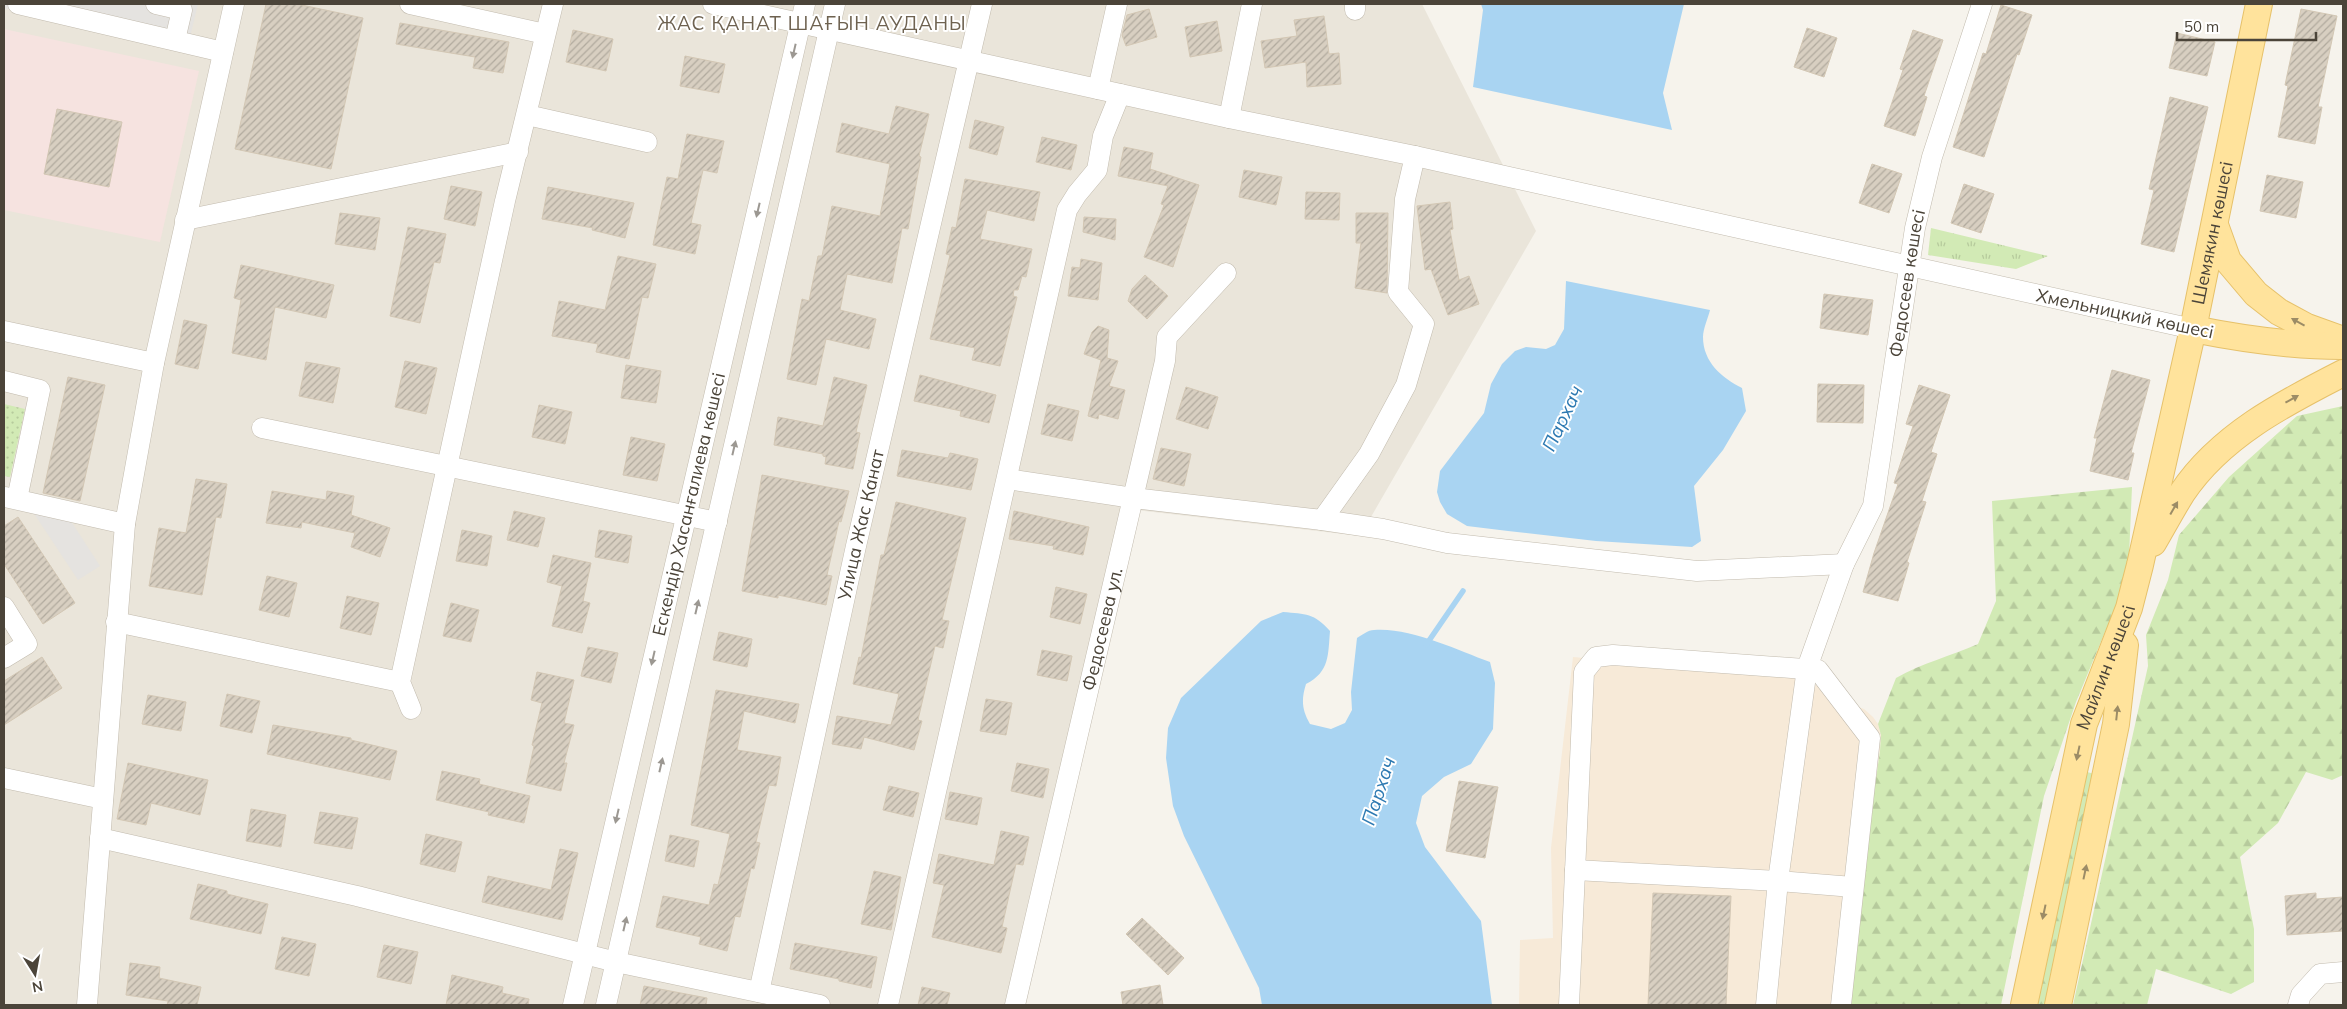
<svg xmlns="http://www.w3.org/2000/svg" width="2347" height="1009" font-family="Mulish,sans-serif">
<defs>
<pattern id="grass-tufts" width="24" height="20" patternUnits="userSpaceOnUse" patternTransform="scale(1.25)"><rect width="24" height="20" fill="#d2eab5"/><path d="M3 7l-1-3M5 7V3M7 7l1-3M15 17l-1-3M17 17v-4M19 17l1-3" fill="none" stroke="#b6ca9c"/></pattern>
<pattern id="forest-firs" width="22" height="20" patternUnits="userSpaceOnUse" patternTransform="scale(1.25)"><rect width="22" height="20" fill="#d2eab5"/><path d="M5 1l3.5 6h-7zM16 11l3.5 6h-7z" fill="#b6ca9c"/></pattern>
<pattern id="park-dots" width="8" height="8" patternUnits="userSpaceOnUse" patternTransform="scale(1.25)"><rect width="8" height="8" fill="#d2eab5"/><path d="M2 2h.1M6 6h.1" fill="none" stroke="#b6ca9c" stroke-width="1.8" stroke-linecap="round"/></pattern>
<pattern id="building-hatch" width="6" height="6" patternUnits="userSpaceOnUse" patternTransform="scale(1.25)"><rect width="6" height="6" fill="#d8cfc1"/><path d="M-1 1l2-2M0 6l6-6M5 7l2-2" fill="none" stroke="#b1aa9e"/></pattern>
</defs>
<rect width="100%" height="100%" fill="#f6f3ec"/>
<path fill="#eae5da" d="M 4,4 L 1422,4 L 1536,231 L 1360,536 L 1136,510 L 1021,1005 L 4,1005 Z"/>
<path fill="#f7ead8" d="M 1573,657 L 1785,676 L 1812,683 L 1842,701 L 1864,709 L 1873,717 L 1878,724 L 1881,735 L 1880,751 L 1843,1005 L 1519,1005 L 1520,940 L 1553,938 L 1551,848 Z"/>
<path fill="#f6e3e0" d="M 4,29 L 199,71 L 160,242 L 4,210 Z"/>
<path fill="url(#grass-tufts)" d="M 1931,228 L 2048,256 L 2016,269 L 1928,255 Z"/>
<g fill="url(#forest-firs)">
<path d="M 2343,406 L 2343,775 L 2332,780 L 2306,772 L 2278,823 L 2240,857 L 2254,929 L 2254,982 L 2231,994 L 2156,969 L 2147,1005 L 2073,1005 L 2148,666 L 2146,635 L 2168,580 L 2179,535 L 2229,477 L 2297,416 Z"/>
<path d="M 2132,487 L 2129,557 L 2119,604 L 2105,632 L 2076,702 L 2044,796 L 2001,1005 L 1843,1005 L 1880,751 L 1881,735 L 1878,724 L 1896,678 C 1922,663 1951,656 1978,644 L 1996,601 L 1992,501 Z"/>
<path d="M 2080,770 L 2098,775 L 2052,1005 L 2033,1005 Z"/>
</g>
<path fill="url(#park-dots)" d="M 4,404 L 25,409 L 10,477 L 4,476 Z"/>
<g fill="#e5e3e0">
<path d="M 4,4 L 198,4 L 187,50 L 4,8 Z"/>
<path d="M 31,509 L 69,518 L 100,566 L 78,580 Z"/>
</g>
<g fill="#a9d4f2">
<path d="M 1481,4 L 1684,4 L 1663,93 L 1672,130 L 1473,87 L 1483,10 Z"/>
<path d="M 1566,281 L 1710,310 C 1708,318 1703,329 1703,337 C 1703,362 1722,378 1742,388 L 1746,411 L 1723,450 L 1694,486 L 1701,541 L 1692,547 L 1596,541 L 1508,531 L 1467,526 L 1447,514 L 1440,502 L 1437,492 L 1440,471 L 1484,413 L 1491,384 L 1502,364 L 1515,351 L 1526,347 L 1546,349 L 1555,345 L 1564,329 Z"/>
<path d="M 1283,612 C 1306,614 1314,613 1330,631 C 1328,654 1330,672 1306,684 C 1301,700 1302,710 1310,724 L 1331,729 L 1345,723 L 1352,710 L 1351,692 L 1357,638 C 1362,635 1368,630 1374,630 C 1410,627 1457,650 1490,662 L 1495,683 L 1493,729 L 1471,764 L 1444,777 L 1422,796 L 1416,823 L 1425,847 L 1481,921 L 1492,1005 L 1262,1005 L 1259,988 L 1184,836 L 1173,806 L 1166,758 L 1168,728 L 1181,698 L 1261,621 Z"/>
</g>
<g fill="none" stroke-linecap="round" stroke-linejoin="round">
<path stroke="#a9d4f2" stroke-width="5.5" d="M 1426,645 L 1463,591"/>
</g>
<g fill="url(#building-hatch)" stroke="#d3c7b4">
<path d="M 266,4 L 297,4 L 363,18 L 331,169 L 235,149 Z"/>
<path d="M 2001,5 L 2032,15 L 2019,55 L 2017,54 L 1984,157 L 1953,147 L 1983,53 L 1986,54 Z"/>
<path d="M 1149,9 L 1157,37 L 1126,46 L 1122,35 L 1127,15 Z"/>
<path d="M 2301,9 L 2337,16 L 2318,107 L 2322,107 L 2315,144 L 2278,137 L 2288,86 L 2285,85 Z"/>
<path d="M 1324,16 L 1329,54 L 1339,53 L 1341,84 L 1307,87 L 1306,62 L 1265,68 L 1261,41 L 1297,36 L 1294,20 Z"/>
<path d="M 1217,21 L 1222,51 L 1190,57 L 1185,27 Z"/>
<path d="M 400,23 L 509,42 L 503,73 L 473,68 L 475,57 L 396,44 Z"/>
<path d="M 1807,28 L 1837,38 L 1824,77 L 1794,67 Z"/>
<path d="M 573,30 L 613,39 L 606,71 L 566,62 Z"/>
<path d="M 1913,30 L 1943,40 L 1924,96 L 1927,97 L 1915,136 L 1884,126 L 1903,70 L 1900,69 Z"/>
<path d="M 2177,33 L 2215,42 L 2207,76 L 2169,68 Z"/>
<path d="M 685,56 L 725,64 L 719,93 L 680,86 Z"/>
<path d="M 2170,97 L 2208,107 L 2174,252 L 2141,244 L 2154,190 L 2149,189 Z"/>
<path d="M 896,106 L 929,114 L 919,156 L 921,157 L 908,229 L 902,228 L 892,283 L 847,274 L 840,310 L 876,319 L 869,349 L 826,339 L 816,385 L 787,379 L 802,299 L 809,301 L 818,256 L 822,256 L 832,206 L 880,216 L 890,164 L 836,152 L 842,123 L 889,134 Z"/>
<path d="M 57,109 L 122,122 L 109,187 L 44,174 Z"/>
<path d="M 975,120 L 1004,127 L 997,155 L 969,148 Z"/>
<path d="M 687,134 L 724,141 L 717,173 L 703,170 L 691,223 L 701,225 L 695,254 L 653,245 L 667,177 L 678,179 Z"/>
<path d="M 1042,137 L 1077,145 L 1071,170 L 1036,162 Z"/>
<path d="M 1124,147 L 1153,153 L 1150,169 L 1199,185 L 1173,267 L 1144,257 L 1164,205 L 1161,204 L 1168,186 L 1118,176 Z"/>
<path d="M 1872,164 L 1902,174 L 1889,213 L 1859,203 Z"/>
<path d="M 1244,170 L 1282,177 L 1276,205 L 1239,197 Z"/>
<path d="M 2267,175 L 2303,182 L 2296,218 L 2260,211 Z"/>
<path d="M 965,179 L 1040,192 L 1034,221 L 987,210 L 980,239 L 1032,249 L 1026,277 L 1022,276 L 1018,290 L 1014,290 L 1013,296 L 1017,297 L 1000,366 L 972,360 L 975,348 L 930,339 L 950,255 L 946,254 L 952,227 L 956,228 Z"/>
<path d="M 1964,184 L 1994,194 L 1981,233 L 1951,223 Z"/>
<path d="M 451,186 L 482,192 L 475,226 L 444,219 Z"/>
<path d="M 548,187 L 634,203 L 625,238 L 592,230 L 593,228 L 542,219 Z"/>
<path d="M 1306,192 L 1340,193 L 1339,220 L 1305,219 Z"/>
<path d="M 1450,202 L 1453,229 L 1450,230 L 1459,280 L 1469,276 L 1479,304 L 1448,315 L 1431,269 L 1425,270 L 1417,206 Z"/>
<path d="M 340,213 L 380,218 L 375,250 L 335,244 Z"/>
<path d="M 1356,213 L 1388,213 L 1387,293 L 1355,288 L 1361,243 L 1356,243 Z"/>
<path d="M 1084,217 L 1116,219 L 1115,240 L 1083,232 Z"/>
<path d="M 408,227 L 446,234 L 440,263 L 434,262 L 420,323 L 390,316 Z"/>
<path d="M 618,256 L 656,264 L 648,298 L 642,297 L 629,359 L 596,352 L 598,344 L 552,336 L 559,301 L 605,310 Z"/>
<path d="M 1081,259 L 1102,263 L 1098,300 L 1068,296 L 1072,267 L 1080,268 Z"/>
<path d="M 241,265 L 334,285 L 326,318 L 275,307 L 266,360 L 232,353 L 241,300 L 234,298 Z"/>
<path d="M 1145,275 L 1168,296 L 1147,319 L 1128,301 L 1132,289 Z"/>
<path d="M 1824,294 L 1873,300 L 1868,335 L 1820,328 Z"/>
<path d="M 184,320 L 207,325 L 198,369 L 175,364 Z"/>
<path d="M 1098,326 L 1109,330 L 1107,358 L 1118,361 L 1109,386 L 1125,390 L 1118,419 L 1099,414 L 1098,419 L 1088,416 L 1101,360 L 1084,354 L 1092,332 Z"/>
<path d="M 405,361 L 437,368 L 426,414 L 395,407 Z"/>
<path d="M 306,362 L 340,368 L 333,403 L 299,396 Z"/>
<path d="M 626,365 L 661,371 L 656,403 L 621,398 Z"/>
<path d="M 2112,370 L 2150,380 L 2131,453 L 2134,453 L 2128,480 L 2090,471 L 2097,438 L 2094,438 Z"/>
<path d="M 920,375 L 996,395 L 989,423 L 960,416 L 961,411 L 914,401 Z"/>
<path d="M 68,377 L 105,385 L 80,501 L 43,493 Z"/>
<path d="M 834,377 L 867,385 L 856,432 L 860,433 L 853,469 L 825,464 L 826,457 L 823,456 L 823,454 L 774,445 L 778,417 L 823,426 Z"/>
<path d="M 1818,384 L 1864,385 L 1863,423 L 1817,422 Z"/>
<path d="M 1919,385 L 1950,395 L 1931,452 L 1937,454 L 1922,501 L 1926,502 L 1907,562 L 1909,563 L 1898,601 L 1863,592 L 1874,553 L 1898,484 L 1894,483 L 1913,426 L 1906,424 Z"/>
<path d="M 1186,387 L 1218,397 L 1208,429 L 1176,419 Z"/>
<path d="M 1048,404 L 1079,411 L 1072,441 L 1041,434 Z"/>
<path d="M 539,405 L 572,412 L 565,444 L 532,437 Z"/>
<path d="M 631,437 L 665,444 L 657,481 L 623,475 Z"/>
<path d="M 1161,448 L 1191,454 L 1184,486 L 1153,479 Z"/>
<path d="M 902,450 L 948,458 L 950,453 L 978,459 L 971,490 L 897,476 Z"/>
<path d="M 762,475 L 849,491 L 841,522 L 839,521 L 827,575 L 832,576 L 826,605 L 778,595 L 778,598 L 742,591 Z"/>
<path d="M 196,479 L 227,484 L 221,518 L 216,517 L 202,595 L 149,586 L 159,528 L 186,533 Z"/>
<path d="M 272,491 L 326,500 L 327,491 L 354,496 L 351,515 L 390,528 L 380,557 L 351,547 L 355,533 L 302,522 L 301,528 L 266,523 Z"/>
<path d="M 896,502 L 966,518 L 942,620 L 949,621 L 943,648 L 935,646 L 918,720 L 922,721 L 914,750 L 864,737 L 861,749 L 832,744 L 837,716 L 891,725 L 899,694 L 853,684 L 859,657 L 861,658 L 881,555 L 884,555 Z"/>
<path d="M 514,511 L 545,518 L 538,547 L 507,540 Z"/>
<path d="M 1014,511 L 1089,527 L 1083,555 L 1053,549 L 1054,546 L 1009,539 Z"/>
<path d="M 18,517 L 75,603 L 43,624 L 4,564 L 4,526 Z"/>
<path d="M 462,530 L 492,536 L 487,566 L 456,561 Z"/>
<path d="M 599,530 L 632,536 L 628,563 L 595,557 Z"/>
<path d="M 553,555 L 591,563 L 583,601 L 590,603 L 582,633 L 552,626 L 562,586 L 547,582 Z"/>
<path d="M 267,576 L 297,583 L 289,617 L 259,610 Z"/>
<path d="M 1056,587 L 1087,594 L 1080,624 L 1050,617 Z"/>
<path d="M 347,596 L 379,603 L 371,635 L 340,628 Z"/>
<path d="M 451,603 L 479,610 L 471,642 L 443,636 Z"/>
<path d="M 719,632 L 752,639 L 747,667 L 713,660 Z"/>
<path d="M 588,647 L 618,653 L 611,683 L 581,676 Z"/>
<path d="M 1042,650 L 1072,656 L 1067,681 L 1037,675 Z"/>
<path d="M 42,657 L 62,688 L 4,725 L 4,681 Z"/>
<path d="M 537,672 L 574,680 L 564,723 L 574,725 L 564,763 L 567,763 L 561,791 L 526,783 L 534,746 L 532,745 L 542,703 L 531,700 Z"/>
<path d="M 716,690 L 799,704 L 795,723 L 744,711 L 737,750 L 781,757 L 776,786 L 769,785 L 756,842 L 760,843 L 754,869 L 751,868 L 740,917 L 735,916 L 727,951 L 699,944 L 701,937 L 656,927 L 663,896 L 709,905 L 714,884 L 718,885 L 730,834 L 691,825 Z"/>
<path d="M 227,694 L 260,701 L 252,733 L 220,726 Z"/>
<path d="M 148,695 L 186,702 L 181,731 L 142,724 Z"/>
<path d="M 986,699 L 1012,703 L 1006,735 L 980,731 Z"/>
<path d="M 273,725 L 351,738 L 351,740 L 397,751 L 390,780 L 267,754 Z"/>
<path d="M 128,763 L 208,780 L 200,815 L 151,803 L 146,825 L 117,819 Z"/>
<path d="M 1017,763 L 1049,769 L 1043,798 L 1011,791 Z"/>
<path d="M 442,771 L 480,779 L 479,784 L 530,796 L 524,823 L 488,815 L 489,812 L 436,800 Z"/>
<path d="M 1459,781 L 1498,787 L 1485,858 L 1446,851 Z"/>
<path d="M 889,786 L 919,793 L 913,817 L 883,810 Z"/>
<path d="M 950,792 L 982,798 L 977,825 L 945,819 Z"/>
<path d="M 251,809 L 286,815 L 281,847 L 246,841 Z"/>
<path d="M 320,812 L 358,818 L 352,849 L 314,843 Z"/>
<path d="M 1001,831 L 1029,837 L 1023,865 L 1016,864 L 1002,927 L 1007,928 L 1001,953 L 932,937 L 944,885 L 933,883 L 939,854 L 994,865 Z"/>
<path d="M 426,834 L 462,842 L 455,872 L 420,864 Z"/>
<path d="M 670,835 L 699,841 L 694,867 L 665,861 Z"/>
<path d="M 560,849 L 578,853 L 562,920 L 482,902 L 488,876 L 551,890 Z"/>
<path d="M 874,871 L 901,877 L 891,930 L 861,924 Z"/>
<path d="M 198,884 L 227,891 L 227,894 L 268,904 L 261,934 L 190,919 Z"/>
<path d="M 1653,893 L 1731,896 L 1726,1005 L 1648,1005 Z"/>
<path d="M 2316,893 L 2316,899 L 2343,897 L 2343,931 L 2287,935 L 2285,896 Z"/>
<path d="M 1142,918 L 1184,958 L 1168,975 L 1126,934 Z"/>
<path d="M 282,937 L 316,944 L 309,976 L 275,969 Z"/>
<path d="M 795,943 L 877,957 L 871,988 L 839,981 L 839,979 L 790,969 Z"/>
<path d="M 384,945 L 418,952 L 411,984 L 377,977 Z"/>
<path d="M 130,963 L 160,967 L 159,978 L 201,987 L 197,1005 L 167,1005 L 168,1001 L 126,995 Z"/>
<path d="M 452,975 L 503,987 L 502,993 L 529,999 L 528,1005 L 446,1005 Z"/>
<path d="M 1160,985 L 1163,1005 L 1123,1005 L 1121,992 Z"/>
<path d="M 644,986 L 707,998 L 706,1005 L 640,1005 Z"/>
<path d="M 922,987 L 950,993 L 947,1005 L 918,1005 Z"/>
</g>
<g fill="none" stroke-linecap="round" stroke-linejoin="round">
<g stroke="#c2bbae" stroke-width="21">
<g id="minor">
<path d="M 18,4 L 223,52"/>
<path d="M 156,4 L 182,10 L 175,40"/>
<path d="M 410,4 L 545,34"/>
<path d="M 713,4 L 1229,118 L 1415,156 L 2193,329"/>
<path d="M 1355,4 L 1355,10"/>
<path d="M 1098,89 L 1117,4"/>
<path d="M 527,115 L 647,142"/>
<path d="M 1229,118 L 1252,4"/>
<path d="M 185,220 L 518,152"/>
<path d="M 4,331 L 154,363"/>
<path d="M 4,381 L 40,390 L 17,499"/>
<path d="M 262,428 L 717,522"/>
<path d="M 1007,479 L 1133,498 L 1165,361 L 1167,337 L 1226,273"/>
<path d="M 5,497 L 125,524"/>
<path d="M 1322,520 L 1369,454 L 1406,385 L 1424,324 L 1398,292 L 1405,199 L 1415,156"/>
<path d="M 4,607 L 27,644 L 4,658"/>
<path d="M 116,622 L 400,682"/>
<path d="M 411,709 L 400,682 L 505,201 L 553,4"/>
<path d="M 4,778 L 103,799"/>
<path d="M 100,838 L 357,896 L 616,962 L 820,1005"/>
<path d="M 1575,870 L 1778,881 L 1853,887"/>
<path id="s1" d="M 759,992 L 856,546 L 982,4"/>
<path d="M 87,1005 L 125,524 L 154,363 L 234,4"/>
<path id="s2" d="M 573,1005 L 805,4"/>
<path d="M 606,1005 L 835,4"/>
<path d="M 888,1005 L 1067,210 L 1077,194 L 1097,170 L 1103,136 L 1120,94"/>
<path id="s3" d="M 1015,1005 L 1133,498 L 1322,520 L 1383,529 L 1447,543 L 1697,571 L 1844,564"/>
<path d="M 1569,1005 L 1584,672 L 1596,657 L 1613,655 L 1818,670 L 1870,738 L 1841,1005"/>
<path id="s4" d="M 1766,1005 L 1778,881 L 1807,668 L 1844,564 L 1873,506 L 1915,228 L 1932,157 L 1982,4"/>
<path d="M 2298,1005 L 2301,995 L 2320,974 L 2343,972"/>
</g>
</g>
<g stroke="#e6c16a" stroke-width="28">
<g id="major">
<path d="M 2215,225 L 2228,261 L 2256,294 L 2279,312 L 2307,327 L 2343,340"/>
<path d="M 2193,329 C 2243,339 2290,346 2341,346"/>
<path d="M 2153,543 C 2163,526 2172,509 2182,493 C 2220,436 2284,403 2343,373"/>
<path id="s5" d="M 2024,1005 L 2084,724 L 2129,608 L 2140,565 L 2193,329 L 2259,4"/>
<path d="M 2058,1005 L 2116,724 L 2125,645"/>
</g>
</g>
<use href="#minor" stroke="#fff" stroke-width="20"/>
<use href="#major" stroke="#ffe39c" stroke-width="26"/>
</g>
<defs><path id="oneway-solid" d="M-6-.8H1V-3.2L6.5 0L1 3.2V.8H-6Z" transform="scale(1.25)"/></defs>
<g fill="#9c9892">
<use href="#oneway-solid" transform="translate(794 51) rotate(103)"/>
<use href="#oneway-solid" transform="translate(758 210) rotate(103)"/>
<use href="#oneway-solid" transform="translate(734 448) rotate(-77)"/>
<use href="#oneway-solid" transform="translate(697 607) rotate(-77)"/>
<use href="#oneway-solid" transform="translate(653 658) rotate(103)"/>
<use href="#oneway-solid" transform="translate(661 765) rotate(-77)"/>
<use href="#oneway-solid" transform="translate(617 816) rotate(103)"/>
<use href="#oneway-solid" transform="translate(625 924) rotate(-77)"/>
</g>
<g fill="#9c8c66">
<use href="#oneway-solid" transform="translate(2298 322) rotate(-151)"/>
<use href="#oneway-solid" transform="translate(2292 399) rotate(-29)"/>
<use href="#oneway-solid" transform="translate(2174 508) rotate(-60)"/>
<use href="#oneway-solid" transform="translate(2117 713) rotate(-84)"/>
<use href="#oneway-solid" transform="translate(2078 753) rotate(102)"/>
<use href="#oneway-solid" transform="translate(2085 872) rotate(-78)"/>
<use href="#oneway-solid" transform="translate(2044 912) rotate(102)"/>
</g>
<g text-anchor="middle" stroke-width="4" stroke-linejoin="round" paint-order="stroke">
<g font-size="18" fill="#4b4439" stroke="#fff">
<text dy="6" stroke="none"><textPath href="#s5" startOffset="796">Шемякин көшесі</textPath></text>
<text dy="6" stroke="none"><textPath href="#s4" startOffset="740">Федосеев көшесі</textPath></text>
<text transform="translate(2125 314) rotate(12)" y="6">Хмельницкий көшесі</text>
<text dy="6" stroke="none"><textPath href="#s2" startOffset="514">Ескендір Хасанғалиева көшесі</textPath></text>
<text dy="6" stroke="none"><textPath href="#s1" startOffset="478">Улица Жас Канат</textPath></text>
<text dy="6" stroke="none"><textPath href="#s3" startOffset="386">Федосеева ул.</textPath></text>
<text dy="6" stroke="none"><textPath href="#s5" startOffset="348">Майлин көшесі</textPath></text>
</g>
<g font-size="19" letter-spacing="1" fill="#6e6250" stroke="#fff">
<text x="812" y="30">ЖАС ҚАНАТ ШАҒЫН АУДАНЫ</text>
</g>
<g font-size="19" font-style="italic" fill="#2e7ab2" stroke="#fff">
<text transform="translate(1562 418) rotate(-65)" y="7">Пархач</text>
<text transform="translate(1378 791) rotate(-72)" y="7">Пархач</text>
</g>
</g>
<rect width="2347" height="1009" fill="none" stroke="#4b4439" stroke-width="10"/>
<g transform="translate(35 974) rotate(169)" stroke="#ffffff" stroke-width="4" paint-order="stroke">
<path d="M0-4L9 19L0 12L-9 19Z" fill="#4b4439"/>
<text y="-8" font-size="14" font-weight="bold" text-anchor="middle" fill="#4b4439">N</text>
</g>
<path d="M2177 32v8h139v-8" fill="none" stroke="#4b4439" stroke-width="2.5"/>
<text x="2184" y="32" font-size="15" fill="#4b4439" stroke="#ffffff" stroke-width="4" paint-order="stroke">50 m</text>
</svg>
